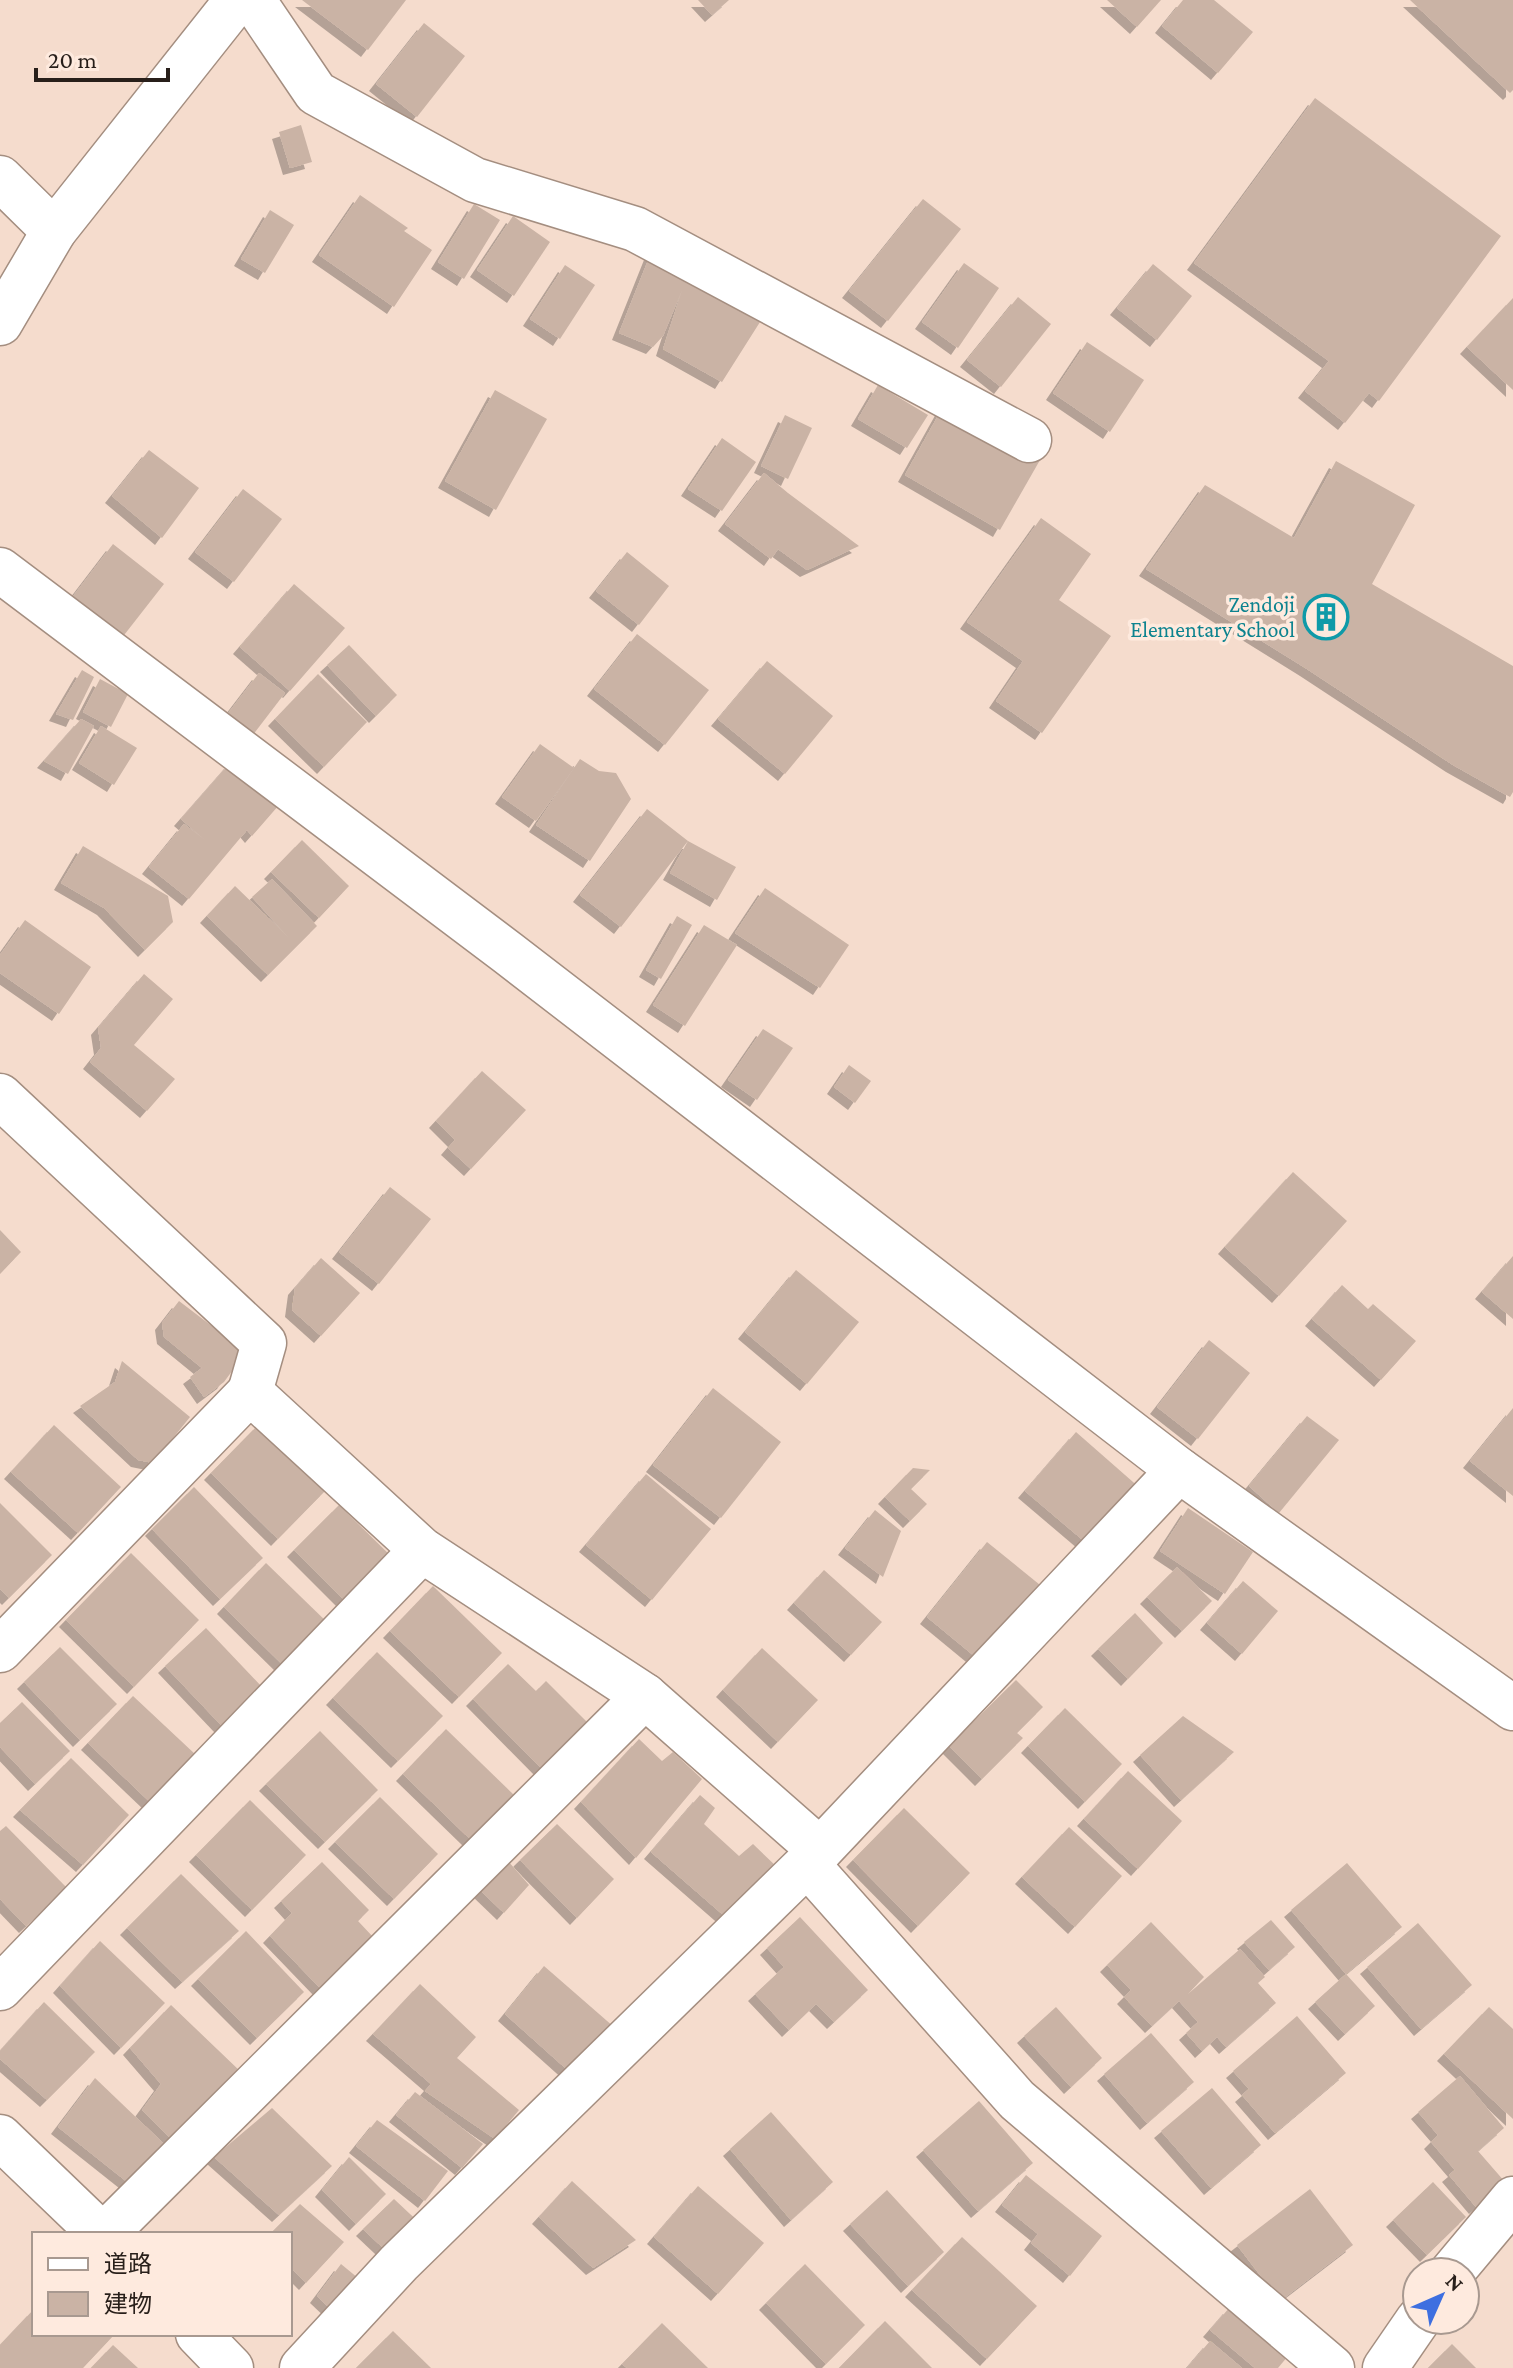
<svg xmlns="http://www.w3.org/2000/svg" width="1513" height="2368" font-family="'Crimson Pro','Noto Sans JP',serif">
<defs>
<filter id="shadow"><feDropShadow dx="-7" dy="7" stdDeviation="0" flood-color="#0004"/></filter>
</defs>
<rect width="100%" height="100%" fill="#f5dccd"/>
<g fill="#cab3a5" filter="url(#shadow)">
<path d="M 302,0 L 406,0 L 368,50 Z"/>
<path d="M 698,0 L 729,0 L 712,15 Z"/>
<path d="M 1107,0 L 1161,0 L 1137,27 Z"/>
<path d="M 1183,0 L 1214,0 L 1253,32 L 1218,73 L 1162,26 Z"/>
<path d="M 1410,0 L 1513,0 L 1513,90 L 1510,93 Z"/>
<path d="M 424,23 L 465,56 L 417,117 L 376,84 Z"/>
<path d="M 1315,98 L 1501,236 L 1379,401 L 1369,393 L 1345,423 L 1305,391 L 1329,361 L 1194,263 Z"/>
<path d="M 301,125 L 312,162 L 290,168 L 279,132 Z"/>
<path d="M 360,195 L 408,228 L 404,231 L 432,250 L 394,307 L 319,255 Z"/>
<path d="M 923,199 L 961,229 L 888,321 L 849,291 Z"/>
<path d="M 474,204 L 500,220 L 464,279 L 438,262 Z"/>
<path d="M 270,210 L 294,225 L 265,273 L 241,259 Z"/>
<path d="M 513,216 L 550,242 L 514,296 L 477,270 Z"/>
<path d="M 651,253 L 690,268 L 685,281 L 760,322 L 722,382 L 663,349 L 682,290 L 663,336 L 653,347 L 619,333 Z"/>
<path d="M 964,263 L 999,288 L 958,348 L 922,322 Z"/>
<path d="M 1153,264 L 1192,296 L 1157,340 L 1117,308 Z"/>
<path d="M 565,265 L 595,285 L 560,339 L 530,319 Z"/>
<path d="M 1018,297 L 1051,324 L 1001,387 L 967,360 Z"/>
<path d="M 1513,298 L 1513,390 L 1467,347 Z"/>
<path d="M 1087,342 L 1144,380 L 1110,432 L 1053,393 Z"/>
<path d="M 878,385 L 928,415 L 907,448 L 858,419 Z"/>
<path d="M 495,390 L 547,419 L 496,510 L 445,481 Z"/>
<path d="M 944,405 L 1040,460 L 1000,530 L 905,475 Z"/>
<path d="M 785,415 L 812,428 L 788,479 L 761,466 Z"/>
<path d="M 722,438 L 756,462 L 722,511 L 688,489 Z"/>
<path d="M 149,450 L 199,488 L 162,538 L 112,496 Z"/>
<path d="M 1336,461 L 1415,505 L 1372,584 L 1513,666 L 1513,792 L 1510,797 L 1453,765 L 1307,669 L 1146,569 L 1205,485 L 1294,538 Z"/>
<path d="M 764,473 L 788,493 L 859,546 L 807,570 L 778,549 L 771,559 L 725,524 Z"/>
<path d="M 243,489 L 282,519 L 234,582 L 195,552 Z"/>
<path d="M 1041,518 L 1091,554 L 1059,600 L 1111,636 L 1042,733 L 996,701 L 1023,661 L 967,622 Z"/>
<path d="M 113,544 L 164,584 L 121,639 L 71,599 Z"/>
<path d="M 627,552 L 669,586 L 639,625 L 596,591 Z"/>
<path d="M 294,584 L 345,628 L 290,691 L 240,647 Z"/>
<path d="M 637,634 L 709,690 L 665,745 L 594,689 Z"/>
<path d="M 349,645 L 397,695 L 376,716 L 327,665 Z"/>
<path d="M 767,661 L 833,716 L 785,774 L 718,719 Z"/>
<path d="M 82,670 L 94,677 L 73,720 L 56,714 Z"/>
<path d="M 259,673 L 285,693 L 249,740 L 223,720 Z"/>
<path d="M 318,674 L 367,722 L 324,767 L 275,719 Z"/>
<path d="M 100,679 L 128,694 L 111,727 L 83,712 Z"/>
<path d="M 81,719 L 94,726 L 68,774 L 44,761 Z"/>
<path d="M 101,726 L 137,748 L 114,785 L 79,763 Z"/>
<path d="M 540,744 L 574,768 L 536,821 L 502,797 Z"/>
<path d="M 580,759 L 599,771 L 616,773 L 631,799 L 590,861 L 536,825 Z"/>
<path d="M 231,762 L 279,805 L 252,836 L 247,830 L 189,899 L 149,867 L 184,824 L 205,840 L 181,819 Z"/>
<path d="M 647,809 L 688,841 L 736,867 L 717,900 L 670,873 L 688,841 L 621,927 L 580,895 Z"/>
<path d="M 302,840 L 349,886 L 319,918 L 271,872 Z"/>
<path d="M 83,846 L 168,896 L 173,922 L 145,950 L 104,908 L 61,883 Z"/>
<path d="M 272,879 L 317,926 L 268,975 L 207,916 L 235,886 L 288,937 L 252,897 Z"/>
<path d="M 765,888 L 849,945 L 820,988 L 735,933 Z"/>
<path d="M 677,916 L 692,925 L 661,979 L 646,970 Z"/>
<path d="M 25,920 L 91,967 L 59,1014 L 0,973 L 0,955 Z"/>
<path d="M 704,925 L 737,945 L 685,1026 L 653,1005 Z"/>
<path d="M 144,974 L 173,999 L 134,1045 L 175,1079 L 147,1111 L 90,1062 L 101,1048 L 98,1028 Z"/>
<path d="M 763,1029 L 793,1048 L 757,1100 L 728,1080 Z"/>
<path d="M 849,1065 L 871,1081 L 855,1103 L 834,1087 Z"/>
<path d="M 482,1071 L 526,1110 L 471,1169 L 448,1148 L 455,1140 L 436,1121 Z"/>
<path d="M 1293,1172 L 1347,1221 L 1279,1296 L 1225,1247 Z"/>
<path d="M 390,1187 L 431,1219 L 379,1284 L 339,1252 Z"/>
<path d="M 0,1230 L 21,1252 L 0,1274 Z"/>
<path d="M 1513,1256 L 1513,1319 L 1482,1292 Z"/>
<path d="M 321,1258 L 360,1293 L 321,1336 L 292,1310 L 295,1288 Z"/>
<path d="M 796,1270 L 859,1322 L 807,1384 L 745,1332 Z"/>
<path d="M 1342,1285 L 1368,1309 L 1373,1304 L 1416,1341 L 1381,1380 L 1312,1319 Z"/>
<path d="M 179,1301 L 246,1352 L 224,1382 L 204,1397 L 190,1377 L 202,1368 L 164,1337 L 162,1323 Z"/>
<path d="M 1209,1340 L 1250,1373 L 1198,1439 L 1157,1407 Z"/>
<path d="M 122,1361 L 190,1417 L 153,1463 L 138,1460 L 80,1406 L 115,1382 Z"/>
<path d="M 713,1388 L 781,1442 L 721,1518 L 653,1465 Z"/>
<path d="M 1513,1408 L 1513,1496 L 1470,1461 Z"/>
<path d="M 1307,1416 L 1339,1440 L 1279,1513 L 1249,1486 Z"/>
<path d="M 260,1423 L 327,1489 L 278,1539 L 211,1473 Z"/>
<path d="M 54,1425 L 121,1487 L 78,1533 L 11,1472 Z"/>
<path d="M 1076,1432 L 1141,1489 L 1091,1547 L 1025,1491 Z"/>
<path d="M 913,1468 L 930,1470 L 911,1489 L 927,1504 L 910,1521 L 885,1497 Z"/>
<path d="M 646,1474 L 711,1529 L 652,1600 L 586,1545 Z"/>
<path d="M 194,1487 L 263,1558 L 220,1599 L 152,1529 Z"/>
<path d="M 0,1503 L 52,1555 L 9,1598 L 0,1589 Z"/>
<path d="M 339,1505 L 397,1562 L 352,1608 L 294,1550 Z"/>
<path d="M 1188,1508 L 1253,1552 L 1225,1594 L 1160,1551 Z"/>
<path d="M 875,1510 L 901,1531 L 883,1577 L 845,1548 Z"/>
<path d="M 987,1542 L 1045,1589 L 984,1664 L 927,1617 Z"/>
<path d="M 131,1553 L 199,1620 L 134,1687 L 66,1620 Z"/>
<path d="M 266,1563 L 331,1626 L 288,1670 L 224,1607 Z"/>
<path d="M 1177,1567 L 1212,1601 L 1182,1631 L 1147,1597 Z"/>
<path d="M 824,1570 L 882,1622 L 851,1655 L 794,1603 Z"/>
<path d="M 1243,1581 L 1278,1611 L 1242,1654 L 1207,1623 Z"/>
<path d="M 433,1586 L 502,1653 L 459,1697 L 390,1631 Z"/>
<path d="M 1135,1613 L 1163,1643 L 1128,1679 L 1098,1649 Z"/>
<path d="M 206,1628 L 262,1687 L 222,1726 L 165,1666 Z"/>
<path d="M 60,1647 L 117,1704 L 80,1740 L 24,1682 Z"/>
<path d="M 762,1648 L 818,1700 L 778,1742 L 723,1690 Z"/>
<path d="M 377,1652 L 443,1716 L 398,1761 L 333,1698 Z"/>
<path d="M 508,1664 L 536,1691 L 546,1681 L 590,1725 L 544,1771 L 473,1699 Z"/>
<path d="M 1016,1680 L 1043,1707 L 1017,1733 L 1023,1738 L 982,1779 L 949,1746 Z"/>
<path d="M 133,1696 L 196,1755 L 151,1803 L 88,1743 Z"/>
<path d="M 22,1702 L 70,1751 L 35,1784 L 0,1747 L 0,1723 Z"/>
<path d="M 1065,1708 L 1122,1764 L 1085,1802 L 1028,1746 Z"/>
<path d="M 1183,1716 L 1234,1752 L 1181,1800 L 1140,1755 Z"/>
<path d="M 446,1729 L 514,1795 L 471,1840 L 403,1774 Z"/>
<path d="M 320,1731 L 378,1790 L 325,1842 L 266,1784 Z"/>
<path d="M 639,1739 L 662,1761 L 673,1752 L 702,1779 L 636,1858 L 581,1802 Z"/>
<path d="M 71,1758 L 129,1815 L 83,1865 L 20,1810 Z"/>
<path d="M 1128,1771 L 1182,1821 L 1138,1869 L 1084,1819 Z"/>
<path d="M 700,1795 L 715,1808 L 704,1824 L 739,1856 L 753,1844 L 778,1868 L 729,1920 L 651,1852 Z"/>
<path d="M 380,1797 L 438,1854 L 394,1899 L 335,1842 Z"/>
<path d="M 250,1800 L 306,1855 L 252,1910 L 196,1855 Z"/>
<path d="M 904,1808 L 970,1873 L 918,1926 L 853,1860 Z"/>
<path d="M 557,1824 L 614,1879 L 577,1918 L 520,1860 Z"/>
<path d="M 6,1826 L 67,1888 L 26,1926 L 0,1899 L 0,1831 Z"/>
<path d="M 1069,1827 L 1122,1876 L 1075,1927 L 1022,1877 Z"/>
<path d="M 508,1861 L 529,1885 L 504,1913 L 479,1889 Z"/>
<path d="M 322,1862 L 369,1910 L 358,1921 L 374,1938 L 321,1989 L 270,1936 L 292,1913 L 281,1901 Z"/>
<path d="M 1347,1863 L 1402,1927 L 1346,1974 L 1375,2006 L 1345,2034 L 1315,2002 L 1346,1974 L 1291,1910 Z"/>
<path d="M 181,1874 L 239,1931 L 182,1982 L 127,1928 Z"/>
<path d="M 800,1917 L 868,1990 L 834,2022 L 816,2004 L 789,2030 L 755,1994 L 784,1967 L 767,1948 Z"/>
<path d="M 1271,1920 L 1295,1947 L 1269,1970 L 1244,1942 Z"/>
<path d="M 1151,1922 L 1204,1977 L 1188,1994 L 1240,1949 L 1265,1977 L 1258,1983 L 1276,2003 L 1226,2047 L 1217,2037 L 1202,2051 L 1186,2033 L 1198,2022 L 1179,2001 L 1152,2026 L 1124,1997 L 1131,1990 L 1107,1965 Z"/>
<path d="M 1418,1923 L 1472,1985 L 1421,2029 L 1367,1967 Z"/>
<path d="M 246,1931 L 304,1992 L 257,2038 L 198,1979 Z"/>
<path d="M 100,1941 L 165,2003 L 121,2048 L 60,1986 Z"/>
<path d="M 544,1966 L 614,2027 L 572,2074 L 505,2014 Z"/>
<path d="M 420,1984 L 476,2037 L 457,2058 L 519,2110 L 495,2139 L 425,2091 L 431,2084 L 373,2034 Z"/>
<path d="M 44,2002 L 95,2052 L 47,2100 L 0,2059 L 0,2051 Z"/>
<path d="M 171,2005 L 241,2072 L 176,2144 L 142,2110 L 161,2084 L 130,2048 Z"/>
<path d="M 1056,2007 L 1102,2058 L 1071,2087 L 1024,2036 Z"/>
<path d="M 1489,2007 L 1513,2029 L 1513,2119 L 1444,2054 Z"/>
<path d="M 1297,2016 L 1346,2073 L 1275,2133 L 1242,2095 L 1249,2089 L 1233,2071 Z"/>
<path d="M 1151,2033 L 1194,2082 L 1147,2123 L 1104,2074 Z"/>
<path d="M 1460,2076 L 1504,2128 L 1478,2151 L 1505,2182 L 1476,2207 L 1449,2175 L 1455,2170 L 1431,2142 L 1438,2135 L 1418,2112 Z"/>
<path d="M 95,2078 L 165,2145 L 131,2185 L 58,2127 Z"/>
<path d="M 1212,2088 L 1261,2145 L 1211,2188 L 1161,2131 Z"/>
<path d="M 415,2092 L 483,2144 L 462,2168 L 396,2115 Z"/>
<path d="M 979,2101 L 1033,2163 L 978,2211 L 923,2150 Z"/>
<path d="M 272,2108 L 332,2166 L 279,2215 L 214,2157 Z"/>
<path d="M 771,2112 L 833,2182 L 791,2220 L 730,2149 Z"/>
<path d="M 377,2120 L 448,2171 L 425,2201 L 356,2146 Z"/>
<path d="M 349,2157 L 386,2194 L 356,2224 L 322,2190 Z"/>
<path d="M 1026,2175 L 1102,2236 L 1070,2276 L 1031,2243 L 1038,2234 L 1002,2205 Z"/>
<path d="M 572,2181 L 636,2240 L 593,2268 L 539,2217 Z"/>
<path d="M 1433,2182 L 1466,2217 L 1427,2255 L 1393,2220 Z"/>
<path d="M 698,2186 L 764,2243 L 718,2294 L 654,2237 Z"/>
<path d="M 1310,2189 L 1353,2245 L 1280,2301 L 1237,2245 Z"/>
<path d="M 887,2190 L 944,2252 L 908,2286 L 850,2224 Z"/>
<path d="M 394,2199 L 425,2228 L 399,2263 L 363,2229 Z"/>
<path d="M 300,2204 L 344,2242 L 306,2283 L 290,2267 L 290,2234 L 270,2234 Z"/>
<path d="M 962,2237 L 1037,2306 L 987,2359 L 912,2290 Z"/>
<path d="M 341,2264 L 364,2283 L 336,2314 L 317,2296 Z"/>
<path d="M 805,2264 L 865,2325 L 826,2364 L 766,2303 Z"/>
<path d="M 1230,2307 L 1288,2356 L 1278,2368 L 1255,2368 L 1210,2330 Z"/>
<path d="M 34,2309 L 34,2334 L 115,2334 L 83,2368 L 0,2368 L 0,2345 Z"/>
<path d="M 885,2321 L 932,2368 L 839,2368 Z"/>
<path d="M 662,2323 L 708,2368 L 627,2368 L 622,2364 Z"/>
<path d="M 393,2331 L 431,2368 L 356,2368 Z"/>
<path d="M 1210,2341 L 1242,2368 L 1187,2368 Z"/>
<path d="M 1452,2344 L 1476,2368 L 1428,2368 Z"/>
<path d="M 113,2345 L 138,2368 L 91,2368 Z"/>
</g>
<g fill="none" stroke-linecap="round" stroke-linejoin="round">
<g stroke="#a48e80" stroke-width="47">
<g id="minor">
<path d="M 253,0 L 316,93 L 475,180 L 635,229 L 1029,440"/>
<path d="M 0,178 L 54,231"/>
<path d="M 0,323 L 54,231 L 237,0"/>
<path d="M 0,570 L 508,953 L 1179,1470 L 1513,1708"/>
<path d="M 0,1096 L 264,1343 L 250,1392"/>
<path d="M 0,1650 L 250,1392 L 422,1550 L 645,1696 L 820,1850"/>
<path d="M 807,1864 L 1017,2100 L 1332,2368"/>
<path d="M 0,1988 L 422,1550"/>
<path d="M 0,2137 L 101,2234"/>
<path d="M 105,2234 L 645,1696"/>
<path d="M 1452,2272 L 1513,2199"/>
<path d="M 198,2334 L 231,2368"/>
<path d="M 302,2368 L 399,2263 L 807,1864 L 1179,1470"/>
<path d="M 1385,2368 L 1418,2320"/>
</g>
</g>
<use href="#minor" stroke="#fff" stroke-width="44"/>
</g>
<defs>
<g id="building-ring" transform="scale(2.3)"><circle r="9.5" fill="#feeade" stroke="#0f9aa8" stroke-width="1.5"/><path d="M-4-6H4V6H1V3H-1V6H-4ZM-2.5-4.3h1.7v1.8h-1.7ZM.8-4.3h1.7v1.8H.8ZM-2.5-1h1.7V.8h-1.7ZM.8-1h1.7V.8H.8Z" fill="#0f9aa8"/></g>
</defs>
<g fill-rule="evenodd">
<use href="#building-ring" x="1326" y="617"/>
</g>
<g text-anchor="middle" stroke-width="7" stroke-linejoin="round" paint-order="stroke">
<g font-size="22" fill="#0d838f" stroke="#feeade" text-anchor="end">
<text x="1295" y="612">Zendoji<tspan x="1295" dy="25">Elementary School</tspan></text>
</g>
</g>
<rect x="32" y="2232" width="260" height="104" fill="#feeade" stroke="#a89990" stroke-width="2"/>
<rect x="48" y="2258" width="40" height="12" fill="#ffffff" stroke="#a89990" stroke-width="2"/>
<text x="104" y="2272" font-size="24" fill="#281f1a">道路</text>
<rect x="48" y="2292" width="40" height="24" fill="#cab3a5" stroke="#a89990" stroke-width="2"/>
<text x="104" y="2312" font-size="24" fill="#281f1a">建物</text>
<g transform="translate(1441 2296) rotate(45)"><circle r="38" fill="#feeade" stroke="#a89990" stroke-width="2"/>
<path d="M0-6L14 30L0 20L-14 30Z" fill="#3e6fe0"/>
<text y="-12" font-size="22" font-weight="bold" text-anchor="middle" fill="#281f1a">N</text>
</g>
<path d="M36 68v12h132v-12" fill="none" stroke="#281f1a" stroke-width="4"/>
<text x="48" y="68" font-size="24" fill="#281f1a" stroke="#feeade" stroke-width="6" paint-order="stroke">20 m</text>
</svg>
